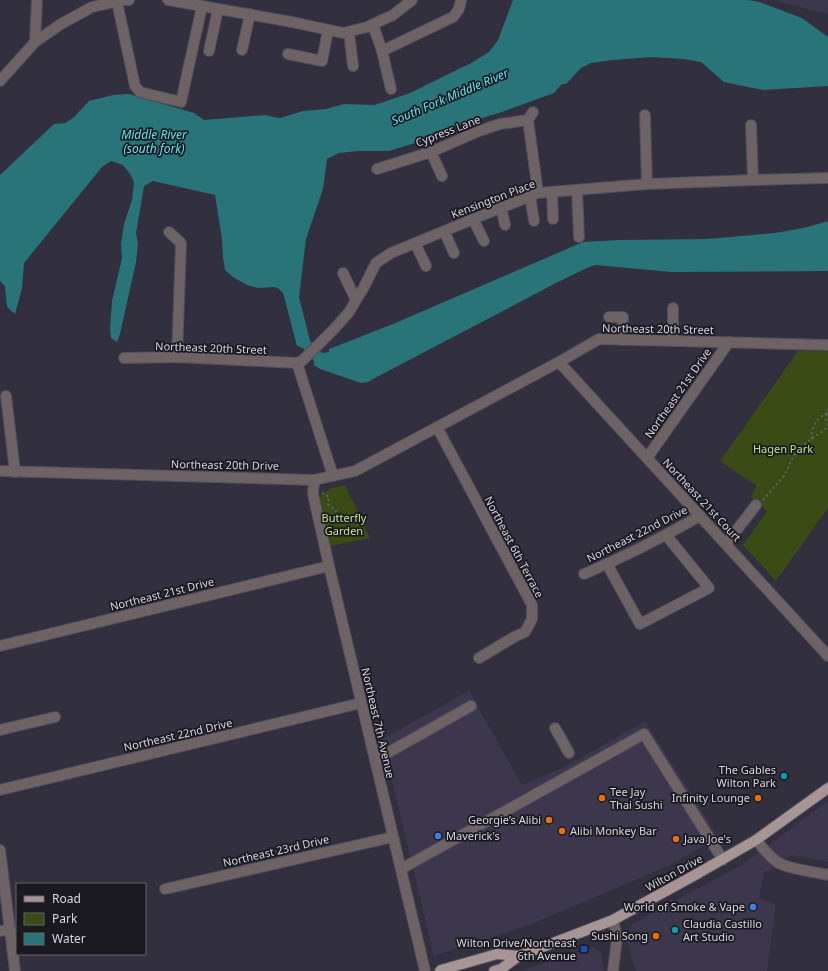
<svg xmlns="http://www.w3.org/2000/svg" width="828" height="971" font-family="'Noto Sans',sans-serif">
<rect width="100%" height="100%" fill="#322f3f"/>
<g fill="#3c374d">
<path d="M 773,0 L 828,0 L 828,14 L 816,11 Z"/>
<path d="M 469,691 L 522,785 L 562,768 L 597,749 L 645,721 L 719,838 L 668,866 L 527,926 L 434,956 L 382,739 Z"/>
<path d="M 828,801 L 828,862 L 792,855 L 764,873 L 759,899 L 776,904 L 767,971 L 636,971 L 627,943 L 632,924 L 743,864 Z"/>
<path d="M 593,947 L 601,952 L 604,971 L 521,971 Z"/>
</g>
<g fill="#3a4b16">
<path d="M 798,351 L 828,351 L 828,508 L 776,581 L 743,545 L 767,511 L 751,497 L 757,486 L 720,461 Z"/>
<path d="M 345,485 L 370,538 L 330,546 L 320,496 L 331,488 Z"/>
</g>
<path fill="#287478" d="M 513,0 L 748,0 L 759,2 L 802,18 L 828,37 L 828,86 L 763,90 L 724,82 L 701,62 L 683,59 L 651,57 L 613,60 L 591,63 L 581,68 L 566,84 L 562,84 L 554,93 L 502,112 L 436,132 L 425,140 L 389,151 L 358,151 L 339,153 L 327,159 L 323,189 L 306,239 L 299,297 L 310,341 L 322,353 L 329,352 L 329,349 L 393,324 L 583,242 L 620,240 L 707,239 L 775,233 L 808,227 L 828,221 L 828,271 L 671,272 L 596,265 L 589,267 L 556,283 L 373,379 L 368,382 L 361,383 L 320,369 L 314,365 L 314,361 L 303,348 L 297,346 L 283,293 L 279,289 L 275,287 L 258,288 L 247,285 L 233,277 L 225,270 L 223,257 L 222,239 L 215,195 L 153,181 L 144,186 L 136,233 L 138,244 L 136,262 L 120,334 L 117,342 L 111,338 L 110,329 L 112,301 L 122,258 L 121,244 L 124,224 L 132,200 L 134,182 L 130,174 L 123,165 L 111,161 L 102,167 L 24,263 L 22,288 L 15,314 L 7,307 L 5,286 L 0,281 L 0,175 L 54,124 L 65,123 L 73,118 L 89,101 L 113,95 L 129,94 L 194,113 L 204,120 L 265,115 L 273,117 L 280,118 L 303,111 L 326,109 L 344,104 L 375,105 L 410,93 L 473,62 L 489,52 L 498,40 Z"/>
<g fill="none" stroke-linecap="round" stroke-linejoin="round">
<g stroke="#504d5c" stroke-width="12">
<g id="minor">
<path d="M 168,0 L 292,22 L 343,33 L 367,27 L 393,15 L 412,0"/>
<path d="M 117,2 L 135,86 L 140,92 L 181,102 L 202,6"/>
<path d="M 373,25 L 382,51 L 453,17 L 459,9 L 461,0"/>
<path d="M 349,32 L 353,66"/>
<path d="M 35,42 L 37,0"/>
<path d="M 242,50 L 250,14"/>
<path d="M 209,51 L 218,9"/>
<path d="M 382,51 L 391,89"/>
<path d="M 288,54 L 322,61 L 328,30"/>
<path d="M 0,81 L 35,42 L 61,24 L 92,7 L 123,0 L 129,0"/>
<path d="M 533,112 L 528,120 L 538,193"/>
<path d="M 645,115 L 647,184"/>
<path d="M 751,125 L 753,180"/>
<path d="M 431,152 L 442,176"/>
<path d="M 377,169 L 431,152 L 479,131 L 500,124 L 528,120"/>
<path d="M 577,190 L 579,237"/>
<path d="M 552,192 L 553,219"/>
<path d="M 530,196 L 534,221"/>
<path d="M 501,207 L 505,225"/>
<path d="M 473,219 L 484,241"/>
<path d="M 444,231 L 454,253"/>
<path d="M 169,232 L 181,243 L 177,357"/>
<path d="M 415,243 L 426,266"/>
<path d="M 343,273 L 356,300"/>
<path d="M 673,308 L 673,341"/>
<path d="M 609,317 L 623,317 L 622,340"/>
<path d="M 124,358 L 177,357 L 297,363 L 302,361 L 334,329 L 349,312 L 364,287 L 376,263 L 391,253 L 483,215 L 538,193 L 647,184 L 753,180 L 828,178"/>
<path d="M 559,362 L 828,656"/>
<path d="M 297,363 L 333,476"/>
<path d="M 6,396 L 15,472"/>
<path d="M 437,427 L 532,605 L 532,619 L 525,632 L 514,637 L 479,658"/>
<path d="M 647,458 L 729,342"/>
<path d="M 0,471 L 314,480 L 355,471 L 559,362 L 599,339 L 828,345"/>
<path d="M 314,480 L 313,494 L 329,566 L 425,971"/>
<path d="M 726,544 L 756,505"/>
<path d="M 607,564 L 640,624 L 709,588 L 666,535"/>
<path d="M 584,574 C 624,557 663,537 700,516"/>
<path d="M 0,646 L 329,566"/>
<path d="M 555,728 L 569,753"/>
<path d="M 0,730 L 55,717"/>
<path d="M 375,760 L 471,706"/>
<path d="M 0,790 L 361,703"/>
<path d="M 756,840 C 763,848 769,857 779,863 C 788,869 816,872 828,875"/>
<path d="M 0,850 L 15,971"/>
<path d="M 401,869 L 644,734 L 723,860"/>
<path d="M 165,889 L 393,837"/>
<path d="M 0,931 L 10,929"/>
<path d="M 613,971 L 617,938 L 613,920"/>
</g>
</g>
<g stroke="#504d5c" stroke-width="12">
<g id="major">
<path d="M 440,971 L 441,970 L 497,954 L 519,956"/>
<path d="M 494,971 L 501,969 L 519,956 L 613,920 L 695,875 L 756,840 L 828,788"/>
</g>
</g>
<g stroke="#64616f" stroke-width="2" stroke-dasharray="2 3" stroke-linecap="butt">
<path d="M 828,409 C 826,414 825,420 828,425"/>
<path d="M 812,439 C 810,428 817,418 827,413"/>
<path d="M 322,493 L 329,497 L 328,504 L 344,519"/>
<path d="M 763,500 L 784,476 L 794,455 L 806,443 L 823,431 L 828,426"/>
</g>
<use href="#minor" stroke="#6d6364" stroke-width="10"/>
<use href="#major" stroke="#a79494" stroke-width="10"/>
</g>
<g fill="#0f9aa8" stroke="#1a1920" stroke-width="1.5">
<circle cx="784" cy="776" r="4"/>
<circle cx="675" cy="930" r="4"/>
</g>
<g fill="#e8710a" stroke="#1a1920" stroke-width="1.5">
<circle cx="602" cy="798" r="4"/>
<circle cx="758" cy="798" r="4"/>
<circle cx="549" cy="820" r="4"/>
<circle cx="562" cy="831" r="4"/>
<circle cx="676" cy="839" r="4"/>
<circle cx="656" cy="936" r="4"/>
</g>
<g fill="#3f7fe0" stroke="#1a1920" stroke-width="1.5">
<circle cx="438" cy="836" r="4"/>
<circle cx="753" cy="907" r="4"/>
</g>
<rect fill="#1a4fb4" stroke="#1a1920" stroke-width="1.5" x="580" y="945" width="8" height="8" rx="2"/>
<g text-anchor="middle" stroke-width="3.5" stroke-linejoin="round" paint-order="stroke">
<g font-size="11" fill="#d7d6e0" stroke="#1a1920">
<text transform="translate(448 131) rotate(-21)" y="4">Cypress Lane</text>
<text transform="translate(493 199) rotate(-21)" y="4">Kensington Place</text>
<text transform="translate(658 329) rotate(1)" y="4">Northeast 20th Street</text>
<text transform="translate(211 348) rotate(2)" y="4">Northeast 20th Street</text>
<text transform="translate(678 393) rotate(-55)" y="4">Northeast 21st Drive</text>
<text transform="translate(225 465) rotate(1)" y="4">Northeast 20th Drive</text>
<text transform="translate(702 500) rotate(47)" y="4">Northeast 21st Court</text>
<text transform="translate(637 534) rotate(-27)" y="4">Northeast 22nd Drive</text>
<text transform="translate(514 547) rotate(62)" y="4">Northeast 6th Terrace</text>
<text transform="translate(162 594) rotate(-14)" y="4">Northeast 21st Drive</text>
<text transform="translate(378 723) rotate(77)" y="4">Northeast 7th Avenue</text>
<text transform="translate(178 735) rotate(-13)" y="4">Northeast 22nd Drive</text>
<text transform="translate(276 851) rotate(-13)" y="4">Northeast 23rd Drive</text>
<text transform="translate(674 873) rotate(-29)" y="4">Wilton Drive</text>
</g>
<g font-size="11" fill="#c3e389" stroke="#1a1920">
<text x="783" y="453">Hagen Park</text>
<text x="344" y="522">Butterfly<tspan x="344" dy="13">Garden</tspan></text>
</g>
<g font-size="11" fill="#d7d6e0" stroke="#1a1920" text-anchor="end">
<text x="776" y="774">The Gables<tspan x="776" dy="13">Wilton Park</tspan></text>
<text x="610" y="796" text-anchor="start">Tee Jay<tspan x="610" dy="13">Thai Sushi</tspan></text>
<text x="750" y="802">Infinity Lounge</text>
<text x="541" y="824">Georgie’s Alibi</text>
<text x="570" y="835" text-anchor="start">Alibi Monkey Bar</text>
<text x="446" y="840" text-anchor="start">Maverick's</text>
<text x="684" y="843" text-anchor="start">Java Joe's</text>
<text x="745" y="911">World of Smoke &amp; Vape</text>
<text x="683" y="928" text-anchor="start">Claudia Castillo<tspan x="683" dy="13">Art Studio</tspan></text>
<text x="648" y="940">Sushi Song</text>
<text x="576" y="947">Wilton Drive/Northeast<tspan x="576" dy="13">6th Avenue</tspan></text>
</g>
<g font-size="12" font-style="italic" fill="#5be9f1" stroke="#1a1920">
<text transform="translate(450 97) rotate(-23)" y="4">South Fork Middle River</text>
<text x="154" y="139">Middle River<tspan x="154" dy="14">(south fork)</tspan></text>
</g>
</g>
<rect x="16" y="883" width="130" height="72" fill="#1a1920" stroke="#66656d"/>
<rect x="24" y="896" width="20" height="6" fill="#a79494" stroke="#66656d"/>
<text x="52" y="903" font-size="12" fill="#d7d6e0">Road</text>
<rect x="24" y="913" width="20" height="12" fill="#3a4b16" stroke="#66656d"/>
<text x="52" y="923" font-size="12" fill="#d7d6e0">Park</text>
<rect x="24" y="933" width="20" height="12" fill="#287478" stroke="#66656d"/>
<text x="52" y="943" font-size="12" fill="#d7d6e0">Water</text>
</svg>
